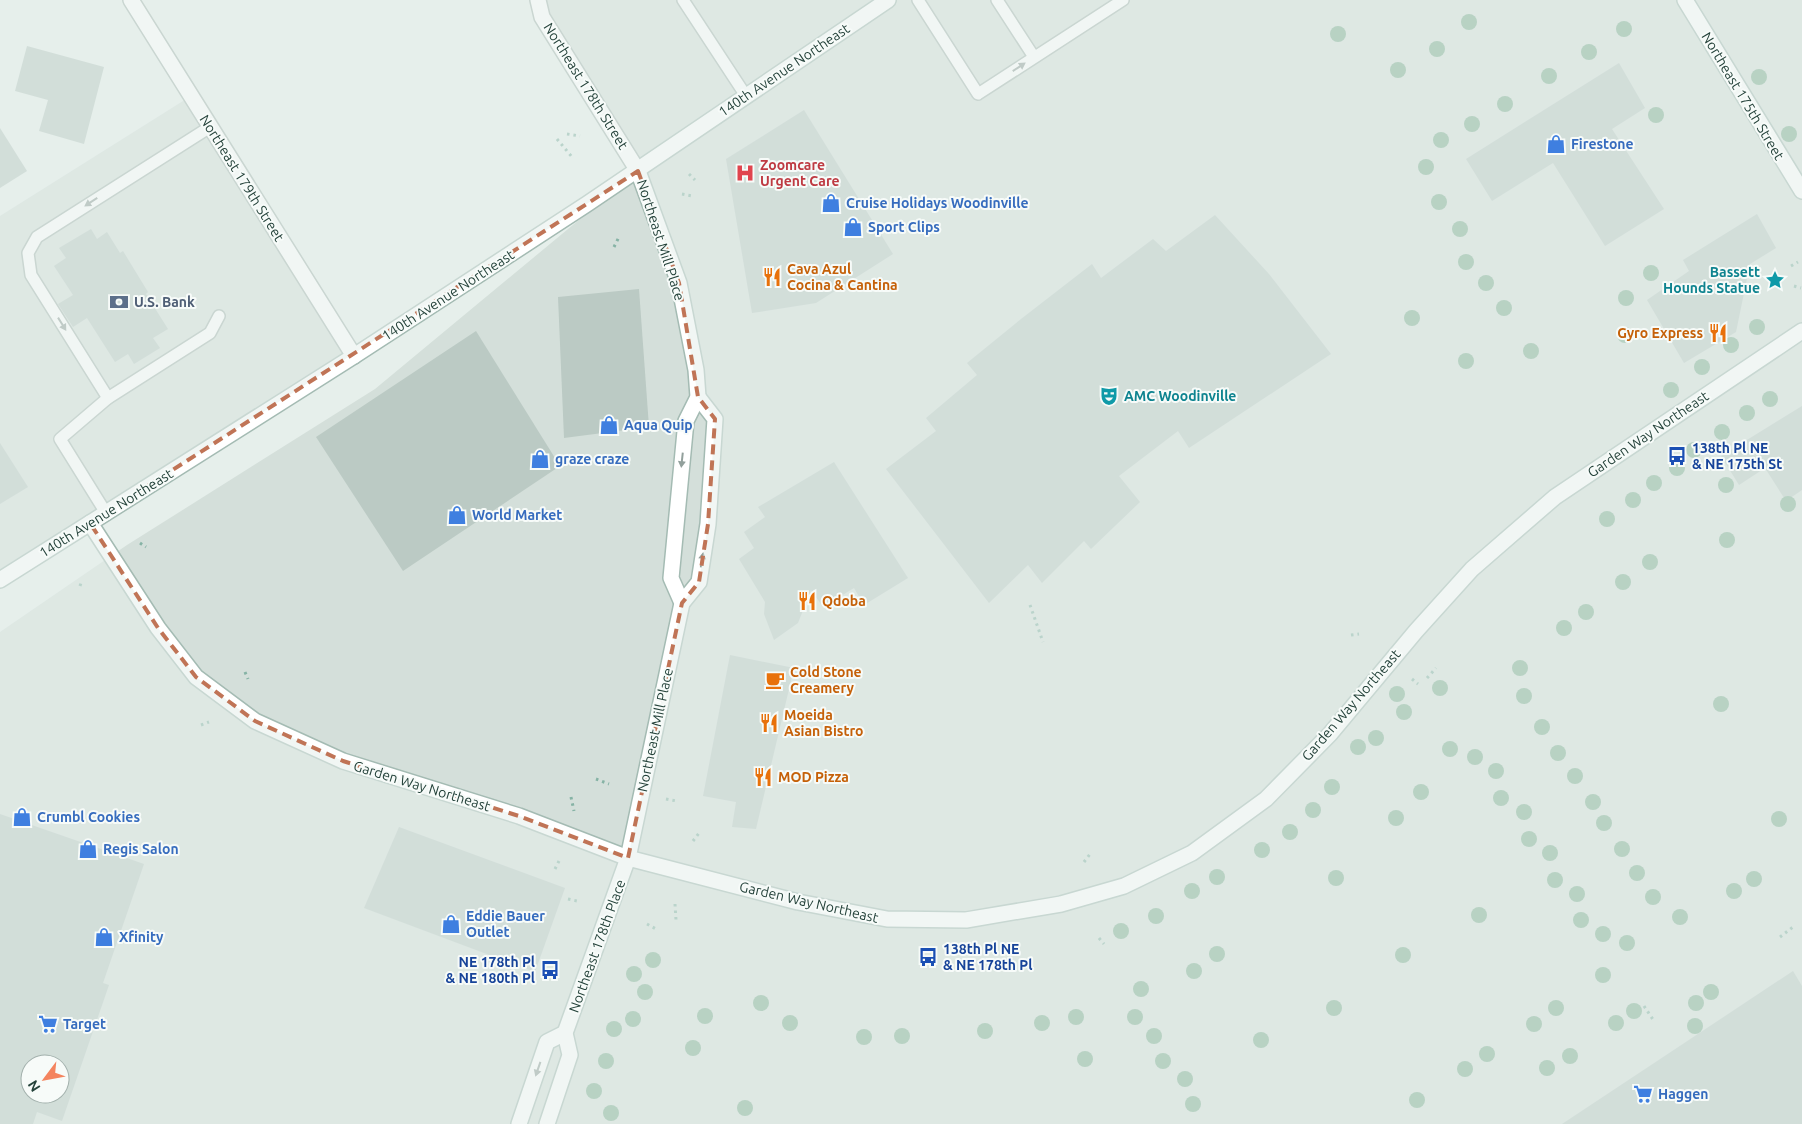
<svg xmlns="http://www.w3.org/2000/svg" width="1802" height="1124" font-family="Ubuntu,sans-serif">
<rect width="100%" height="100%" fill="#e6efeb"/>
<g fill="#d4dfda" fill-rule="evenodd">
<path d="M 538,0 L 1802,0 L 1802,1124 L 0,1124 L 0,632 L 127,545 L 375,389 L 638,171 ZM 30,1064 L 60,1064 L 60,1094 L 30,1094 Z"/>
<path d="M 191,96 L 354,356 L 0,580 L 0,216 Z"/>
</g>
<g fill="#bbcac4" fill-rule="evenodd">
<path d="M 27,46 L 104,67 L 84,144 L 39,131 L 48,100 L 15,91 Z"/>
<path d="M 1619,63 L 1645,108 L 1612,129 L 1664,209 L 1605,246 L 1553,163 L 1492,201 L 1466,159 Z"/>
<path d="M 804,110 L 893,254 L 816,303 L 752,313 L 726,159 Z"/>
<path d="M 0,128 L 27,171 L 0,188 Z"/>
<path d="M 1757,214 L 1776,248 L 1750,264 L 1736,332 L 1684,363 L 1647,300 L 1689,271 L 1683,260 Z"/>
<path d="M 1215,215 L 1269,274 L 1331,354 L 1189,448 L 1178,431 L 1119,476 L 1140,502 L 1091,549 L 1084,541 L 1042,583 L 1028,565 L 989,603 L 886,469 L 936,431 L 926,418 L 977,375 L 967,363 L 1021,319 L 1092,264 L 1101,278 L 1153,239 L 1166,251 Z"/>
<path d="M 91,229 L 97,239 L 107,232 L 120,253 L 123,251 L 148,292 L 146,294 L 168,329 L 153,338 L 160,348 L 134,364 L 128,354 L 115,362 L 87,318 L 73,327 L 58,304 L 73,295 L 54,266 L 66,258 L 59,248 Z"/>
<path d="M 639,289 L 649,427 L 564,438 L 558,297 Z"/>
<path d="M 476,331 L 560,466 L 403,571 L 316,437 Z"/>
<path d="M 1802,406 L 1802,490 L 1786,501 L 1765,468 L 1739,485 L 1721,456 Z"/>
<path d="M 0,443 L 28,487 L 0,504 Z"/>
<path d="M 834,462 L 908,578 L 864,605 L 854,588 L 823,607 L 811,590 L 798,623 L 774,640 L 764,614 L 765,602 L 739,559 L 754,548 L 744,532 L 765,517 L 758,507 Z"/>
<path d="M 730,655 L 794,668 L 756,829 L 732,827 L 736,802 L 703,796 Z"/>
<path d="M 0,814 L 144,864 L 103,983 L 109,985 L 62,1121 L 37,1112 L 33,1124 L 0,1124 ZM 30,1064 L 60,1064 L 60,1094 L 30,1094 Z"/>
<path d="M 399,827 L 565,888 L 535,972 L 364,908 Z"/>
<path d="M 1793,971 L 1802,986 L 1802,1124 L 1562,1124 Z"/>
</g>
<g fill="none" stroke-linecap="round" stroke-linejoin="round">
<g stroke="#a8b8b2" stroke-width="14">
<g id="lane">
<path d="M 683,0 L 746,96"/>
<path d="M 918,0 L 978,94 L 1123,0"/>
<path d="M 997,0 L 1034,57"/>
<path d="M 108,398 L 31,275 L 28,253 L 37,237 L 210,127"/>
<path d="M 106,513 L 60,439 L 108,398 L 210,333 L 219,316"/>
</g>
</g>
<g stroke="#a8b8b2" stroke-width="18">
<g id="street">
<path d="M 131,0 L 354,356"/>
<path d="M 538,0 L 542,17 L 638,171"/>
</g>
</g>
<g stroke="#a4bbb3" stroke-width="18">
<g id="secondary">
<path d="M 1685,0 L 1802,191"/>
<path d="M 638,171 L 679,283 L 696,370 L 698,397 L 686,421 L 671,578 L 682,603"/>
<path d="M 90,523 L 158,628 L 196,677 L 255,721 L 343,761 L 519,816 L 628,858 L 798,902 L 887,919 L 966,920 L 1061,904 L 1124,886 L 1192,853 L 1266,799 L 1330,734 L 1416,631 L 1472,569 L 1555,497 L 1802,331"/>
<path d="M 0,580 L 354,356 L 587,204 L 888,0"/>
<path d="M 519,1124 L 547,1042 L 565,1033"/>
<path d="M 547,1124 L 570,1055 L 565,1033 L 628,858 L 682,603 L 699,582 L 708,524 L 715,419 L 698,397"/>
</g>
</g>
<g stroke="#86b3a5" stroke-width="3" stroke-dasharray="2.5 4" stroke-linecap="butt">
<path d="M 567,134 L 580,136"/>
<path d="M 557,139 L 572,157"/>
<path d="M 689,174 L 695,180"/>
<path d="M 682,194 L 692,196"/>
<path d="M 614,247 L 619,237"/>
<path d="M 1791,266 L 1798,262"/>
<path d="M 1794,286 L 1801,288"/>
<path d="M 140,543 L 146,547"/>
<path d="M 80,586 L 82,580"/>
<path d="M 1030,605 L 1043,642"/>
<path d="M 1351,635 L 1359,634"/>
<path d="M 245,672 L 248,679"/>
<path d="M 1427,678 L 1436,668"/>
<path d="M 1412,679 L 1418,684"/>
<path d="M 201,725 L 209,722"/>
<path d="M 596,779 L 609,784"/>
<path d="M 571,797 L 574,811"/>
<path d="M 666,799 L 677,801"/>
<path d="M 693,841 L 699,833"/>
<path d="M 1084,862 L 1090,854"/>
<path d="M 555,869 L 559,861"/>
<path d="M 568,899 L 577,901"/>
<path d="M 675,904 L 676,920"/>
<path d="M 647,924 L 658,930"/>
<path d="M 1780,937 L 1793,927"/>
<path d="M 1099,938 L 1104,944"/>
<path d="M 1644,1006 L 1654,1021"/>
</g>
<use href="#lane" stroke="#fff" stroke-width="11"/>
<use href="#street" stroke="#fff" stroke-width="15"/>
<use href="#secondary" stroke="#fff" stroke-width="15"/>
</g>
<g fill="#80af93">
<circle cx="1469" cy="22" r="8"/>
<circle cx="1624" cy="29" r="8"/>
<circle cx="1338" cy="34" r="8"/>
<circle cx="1437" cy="49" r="8"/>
<circle cx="1589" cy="52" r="8"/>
<circle cx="1398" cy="70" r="8"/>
<circle cx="1549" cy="76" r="8"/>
<circle cx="1759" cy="77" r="8"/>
<circle cx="1505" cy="104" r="8"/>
<circle cx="1656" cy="115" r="8"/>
<circle cx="1472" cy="124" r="8"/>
<circle cx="1789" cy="134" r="8"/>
<circle cx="1441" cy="140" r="8"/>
<circle cx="1426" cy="167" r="8"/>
<circle cx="1439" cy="202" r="8"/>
<circle cx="1460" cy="229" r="8"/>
<circle cx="1466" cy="262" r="8"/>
<circle cx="1651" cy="273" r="8"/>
<circle cx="1486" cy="283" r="8"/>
<circle cx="1626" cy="298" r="8"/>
<circle cx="1504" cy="308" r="8"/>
<circle cx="1412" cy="318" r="8"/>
<circle cx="1757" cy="327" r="8"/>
<circle cx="1625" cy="335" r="8"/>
<circle cx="1731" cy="345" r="8"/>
<circle cx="1531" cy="351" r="8"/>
<circle cx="1466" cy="361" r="8"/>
<circle cx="1702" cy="367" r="8"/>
<circle cx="1671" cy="390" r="8"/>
<circle cx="1770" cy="399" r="8"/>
<circle cx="1747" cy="413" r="8"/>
<circle cx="1722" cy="432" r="8"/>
<circle cx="1694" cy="450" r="8"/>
<circle cx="1677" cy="468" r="8"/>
<circle cx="1654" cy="483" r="8"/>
<circle cx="1726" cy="485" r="8"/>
<circle cx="1633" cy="500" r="8"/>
<circle cx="1788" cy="504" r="8"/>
<circle cx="1607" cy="519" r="8"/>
<circle cx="1727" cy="540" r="8"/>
<circle cx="1650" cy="562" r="8"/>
<circle cx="1623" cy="582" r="8"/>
<circle cx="1586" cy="612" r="8"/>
<circle cx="1564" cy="628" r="8"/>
<circle cx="1520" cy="668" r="8"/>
<circle cx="1440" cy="688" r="8"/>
<circle cx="1397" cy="694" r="8"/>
<circle cx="1524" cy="696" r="8"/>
<circle cx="1721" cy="704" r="8"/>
<circle cx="1404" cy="712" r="8"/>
<circle cx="1542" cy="727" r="8"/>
<circle cx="1376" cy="738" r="8"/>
<circle cx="1358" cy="747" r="8"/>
<circle cx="1450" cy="749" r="8"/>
<circle cx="1558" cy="753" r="8"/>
<circle cx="1475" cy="757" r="8"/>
<circle cx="1496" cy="771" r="8"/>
<circle cx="1575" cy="776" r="8"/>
<circle cx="1332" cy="787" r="8"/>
<circle cx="1421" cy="792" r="8"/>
<circle cx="1501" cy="798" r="8"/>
<circle cx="1593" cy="802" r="8"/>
<circle cx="1313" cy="810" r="8"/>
<circle cx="1524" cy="812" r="8"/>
<circle cx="1396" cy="818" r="8"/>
<circle cx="1779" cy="819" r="8"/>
<circle cx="1604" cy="823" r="8"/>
<circle cx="1290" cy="832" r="8"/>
<circle cx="1529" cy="839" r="8"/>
<circle cx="1622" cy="849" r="8"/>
<circle cx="1262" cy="850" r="8"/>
<circle cx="1550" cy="853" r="8"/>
<circle cx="1637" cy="873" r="8"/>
<circle cx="1217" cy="877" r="8"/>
<circle cx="1336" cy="878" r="8"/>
<circle cx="1754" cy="879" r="8"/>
<circle cx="1555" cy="880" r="8"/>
<circle cx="1192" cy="891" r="8"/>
<circle cx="1734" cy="891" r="8"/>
<circle cx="1577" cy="894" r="8"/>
<circle cx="1653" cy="897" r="8"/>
<circle cx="1479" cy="915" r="8"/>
<circle cx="1156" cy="916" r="8"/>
<circle cx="1680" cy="917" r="8"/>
<circle cx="1581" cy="920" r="8"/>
<circle cx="1121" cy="931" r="8"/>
<circle cx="1603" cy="934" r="8"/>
<circle cx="1627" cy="943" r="8"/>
<circle cx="1217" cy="954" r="8"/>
<circle cx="1403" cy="955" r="8"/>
<circle cx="653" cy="960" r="8"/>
<circle cx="1194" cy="971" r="8"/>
<circle cx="634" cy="974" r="8"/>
<circle cx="1603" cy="975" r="8"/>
<circle cx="1141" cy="989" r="8"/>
<circle cx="645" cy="992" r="8"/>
<circle cx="1711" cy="992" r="8"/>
<circle cx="761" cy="1003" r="8"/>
<circle cx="1696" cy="1003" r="8"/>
<circle cx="1334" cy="1008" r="8"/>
<circle cx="1556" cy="1008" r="8"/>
<circle cx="1634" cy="1011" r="8"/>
<circle cx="705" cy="1016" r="8"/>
<circle cx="1076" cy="1017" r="8"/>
<circle cx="1135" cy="1017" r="8"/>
<circle cx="633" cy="1019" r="8"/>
<circle cx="790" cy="1023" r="8"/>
<circle cx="1042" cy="1023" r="8"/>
<circle cx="1616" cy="1023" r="8"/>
<circle cx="1534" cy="1024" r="8"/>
<circle cx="1695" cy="1026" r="8"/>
<circle cx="614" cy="1029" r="8"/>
<circle cx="985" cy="1031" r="8"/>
<circle cx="902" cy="1036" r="8"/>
<circle cx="1154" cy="1036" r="8"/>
<circle cx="864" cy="1037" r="8"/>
<circle cx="1261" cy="1040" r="8"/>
<circle cx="693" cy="1048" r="8"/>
<circle cx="1487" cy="1054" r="8"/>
<circle cx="1570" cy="1056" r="8"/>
<circle cx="1085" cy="1059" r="8"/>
<circle cx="606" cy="1061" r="8"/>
<circle cx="1163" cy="1061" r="8"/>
<circle cx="1547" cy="1068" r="8"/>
<circle cx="1465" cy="1069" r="8"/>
<circle cx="1185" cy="1079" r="8"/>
<circle cx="594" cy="1091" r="8"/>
<circle cx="1417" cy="1100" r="8"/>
<circle cx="1193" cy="1104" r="8"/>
<circle cx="745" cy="1108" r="8"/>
<circle cx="611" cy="1113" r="8"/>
</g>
<defs><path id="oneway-solid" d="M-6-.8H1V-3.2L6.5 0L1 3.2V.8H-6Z" transform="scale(1.25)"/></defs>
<g fill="#92a09c">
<use href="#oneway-solid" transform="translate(1019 67) rotate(-33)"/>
<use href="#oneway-solid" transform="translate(91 202) rotate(147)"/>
<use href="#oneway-solid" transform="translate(62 324) rotate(58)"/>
<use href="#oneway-solid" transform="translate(682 460) rotate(96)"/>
<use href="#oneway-solid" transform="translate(702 560) rotate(-81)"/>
<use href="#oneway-solid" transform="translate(538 1069) rotate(109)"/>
</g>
<path d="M0 0H1802V1124H0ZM 638,171 L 679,283 L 698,397 L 715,419 L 708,524 L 699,582 L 682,603 L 628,858 L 519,816 L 343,761 L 255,721 L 196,677 L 158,628 L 90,523 Z" fill="#e6efeb" fill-opacity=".55" fill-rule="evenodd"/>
<path fill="none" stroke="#c07456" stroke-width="4" stroke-dasharray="10 6" stroke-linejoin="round" d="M 638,171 L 679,283 L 698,397 L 715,419 L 708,524 L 699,582 L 682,603 L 628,858 L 519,816 L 343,761 L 255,721 L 196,677 L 158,628 L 90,523 Z"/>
<defs>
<g id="shop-bare" transform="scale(1.5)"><path d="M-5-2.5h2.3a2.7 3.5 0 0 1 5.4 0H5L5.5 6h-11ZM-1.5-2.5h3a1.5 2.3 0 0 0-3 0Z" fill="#3f7fe0" stroke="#f7fbf9" stroke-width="2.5" paint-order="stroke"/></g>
<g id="hospital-bare" transform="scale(1.5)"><path d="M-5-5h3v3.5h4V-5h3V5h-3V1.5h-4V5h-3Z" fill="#e0444e" stroke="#f7fbf9" stroke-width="2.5" paint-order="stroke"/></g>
<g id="restaurant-bare" transform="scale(1.5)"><path d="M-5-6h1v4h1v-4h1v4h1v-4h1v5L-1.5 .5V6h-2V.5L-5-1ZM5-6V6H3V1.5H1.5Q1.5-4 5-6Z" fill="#e8710a" stroke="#f7fbf9" stroke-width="2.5" paint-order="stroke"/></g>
<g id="sight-bare" transform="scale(1.5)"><path d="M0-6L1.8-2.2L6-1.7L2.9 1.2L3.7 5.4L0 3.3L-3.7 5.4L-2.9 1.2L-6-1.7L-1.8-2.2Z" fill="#0f9aa8" stroke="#f7fbf9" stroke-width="2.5" paint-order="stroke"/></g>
<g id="bank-bare" transform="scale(1.5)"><path d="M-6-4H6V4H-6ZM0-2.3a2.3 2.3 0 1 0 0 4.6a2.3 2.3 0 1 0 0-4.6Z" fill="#5c6f8a" stroke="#f7fbf9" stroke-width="2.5" paint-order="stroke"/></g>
<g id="theatre-bare" transform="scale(1.5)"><path d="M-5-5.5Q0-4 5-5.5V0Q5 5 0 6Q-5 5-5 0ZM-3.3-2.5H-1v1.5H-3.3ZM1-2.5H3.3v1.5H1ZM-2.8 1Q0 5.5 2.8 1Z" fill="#0f9aa8" stroke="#f7fbf9" stroke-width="2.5" paint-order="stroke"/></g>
<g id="bus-bare" transform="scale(1.5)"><path d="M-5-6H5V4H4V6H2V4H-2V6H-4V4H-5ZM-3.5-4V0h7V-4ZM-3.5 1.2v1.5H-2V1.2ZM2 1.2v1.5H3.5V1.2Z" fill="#1a4fb4" stroke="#f7fbf9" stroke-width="2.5" paint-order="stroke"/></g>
<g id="cafe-bare" transform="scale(1.5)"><path d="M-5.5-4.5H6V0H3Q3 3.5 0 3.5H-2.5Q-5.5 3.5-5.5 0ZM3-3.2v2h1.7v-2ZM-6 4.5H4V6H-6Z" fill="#e8710a" stroke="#f7fbf9" stroke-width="2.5" paint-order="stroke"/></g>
<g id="supermarket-bare" transform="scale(1.5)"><path d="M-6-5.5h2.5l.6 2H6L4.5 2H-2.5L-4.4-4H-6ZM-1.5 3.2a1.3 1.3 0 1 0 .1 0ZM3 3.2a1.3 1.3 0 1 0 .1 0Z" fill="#3f7fe0" stroke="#f7fbf9" stroke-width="2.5" paint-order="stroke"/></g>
</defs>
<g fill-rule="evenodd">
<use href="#shop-bare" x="1556" y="144"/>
<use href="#hospital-bare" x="745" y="173"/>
<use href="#shop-bare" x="831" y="203"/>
<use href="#shop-bare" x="853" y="227"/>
<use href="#restaurant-bare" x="772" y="277"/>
<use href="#sight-bare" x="1775" y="280"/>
<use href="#bank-bare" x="119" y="302"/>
<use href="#restaurant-bare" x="1718" y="333"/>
<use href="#theatre-bare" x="1109" y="396"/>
<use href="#shop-bare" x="609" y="425"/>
<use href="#bus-bare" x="1677" y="456"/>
<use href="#shop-bare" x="540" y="459"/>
<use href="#shop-bare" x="457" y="515"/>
<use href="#restaurant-bare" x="807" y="601"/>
<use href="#cafe-bare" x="775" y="680"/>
<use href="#restaurant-bare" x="769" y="723"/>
<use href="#restaurant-bare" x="763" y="777"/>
<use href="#shop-bare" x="22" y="817"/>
<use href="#shop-bare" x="88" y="849"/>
<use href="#shop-bare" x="451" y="924"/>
<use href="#shop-bare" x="104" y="937"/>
<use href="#bus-bare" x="928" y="957"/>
<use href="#bus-bare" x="550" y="970"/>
<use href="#supermarket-bare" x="48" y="1024"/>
<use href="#supermarket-bare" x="1643" y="1094"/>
</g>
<g text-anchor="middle" stroke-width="4" stroke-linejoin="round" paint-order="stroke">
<g font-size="14" fill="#24423a" stroke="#f7fbf9">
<text transform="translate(784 70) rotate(-34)" y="5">140th Avenue Northeast</text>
<text transform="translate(586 86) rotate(58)" y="5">Northeast 178th Street</text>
<text transform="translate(1743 96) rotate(59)" y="5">Northeast 175th Street</text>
<text transform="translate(242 178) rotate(58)" y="5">Northeast 179th Street</text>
<text transform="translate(661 240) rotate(72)" y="5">Northeast Mill Place</text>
<text transform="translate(448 295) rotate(-33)" y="5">140th Avenue Northeast</text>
<text transform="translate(1648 434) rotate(-34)" y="5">Garden Way Northeast</text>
<text transform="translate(106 513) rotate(-32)" y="5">140th Avenue Northeast</text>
<text transform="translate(1351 705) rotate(-49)" y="5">Garden Way Northeast</text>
<text transform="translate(655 730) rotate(-78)" y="5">Northeast Mill Place</text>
<text transform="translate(422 786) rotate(17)" y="5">Garden Way Northeast</text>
<text transform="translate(809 902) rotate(13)" y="5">Garden Way Northeast</text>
<text transform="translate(597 946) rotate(-70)" y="5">Northeast 178th Place</text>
</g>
<g font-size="14" font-weight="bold" fill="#366cbe" stroke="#f7fbf9" text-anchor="start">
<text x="1571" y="149">Firestone</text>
<text x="846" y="208">Cruise Holidays Woodinville</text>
<text x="868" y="232">Sport Clips</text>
<text x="624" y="430">Aqua Quip</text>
<text x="555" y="464">graze craze</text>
<text x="472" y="520">World Market</text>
<text x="37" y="822">Crumbl Cookies</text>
<text x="103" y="854">Regis Salon</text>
<text x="466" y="921">Eddie Bauer<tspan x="466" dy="16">Outlet</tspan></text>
<text x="119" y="942">Xfinity</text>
<text x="63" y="1029">Target</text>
<text x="1658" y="1099">Haggen</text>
</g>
<g font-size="14" font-weight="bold" fill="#be3a42" stroke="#f7fbf9" text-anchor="start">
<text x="760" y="170">Zoomcare<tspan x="760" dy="16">Urgent Care</tspan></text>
</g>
<g font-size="14" font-weight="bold" fill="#c56008" stroke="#f7fbf9" text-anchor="start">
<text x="787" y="274">Cava Azul<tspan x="787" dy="16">Cocina &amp; Cantina</tspan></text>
<text x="1703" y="338" text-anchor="end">Gyro Express</text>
<text x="822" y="606">Qdoba</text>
<text x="790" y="677">Cold Stone<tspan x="790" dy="16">Creamery</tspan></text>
<text x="784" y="720">Moeida<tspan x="784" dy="16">Asian Bistro</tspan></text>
<text x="778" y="782">MOD Pizza</text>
</g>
<g font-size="14" font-weight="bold" fill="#0d838f" stroke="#f7fbf9" text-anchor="end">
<text x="1760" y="277">Bassett<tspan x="1760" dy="16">Hounds Statue</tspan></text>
<text x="1124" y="401" text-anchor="start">AMC Woodinville</text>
</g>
<g font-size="14" font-weight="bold" fill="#4e5e75" stroke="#f7fbf9" text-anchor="start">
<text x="134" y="307">U.S. Bank</text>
</g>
<g font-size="14" font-weight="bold" fill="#164399" stroke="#f7fbf9" text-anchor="start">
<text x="1692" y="453">138th Pl NE<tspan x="1692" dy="16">&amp; NE 175th St</tspan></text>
<text x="943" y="954">138th Pl NE<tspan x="943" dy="16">&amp; NE 178th Pl</tspan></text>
<text x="535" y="967" text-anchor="end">NE 178th Pl<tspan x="535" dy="16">&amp; NE 180th Pl</tspan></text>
</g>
</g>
<g transform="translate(45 1079) rotate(238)"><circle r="24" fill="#f7fbf9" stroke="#a3b1ad"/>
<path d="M0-4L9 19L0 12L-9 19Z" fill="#f4845f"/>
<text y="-8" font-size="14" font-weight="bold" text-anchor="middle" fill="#24423a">N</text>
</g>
</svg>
